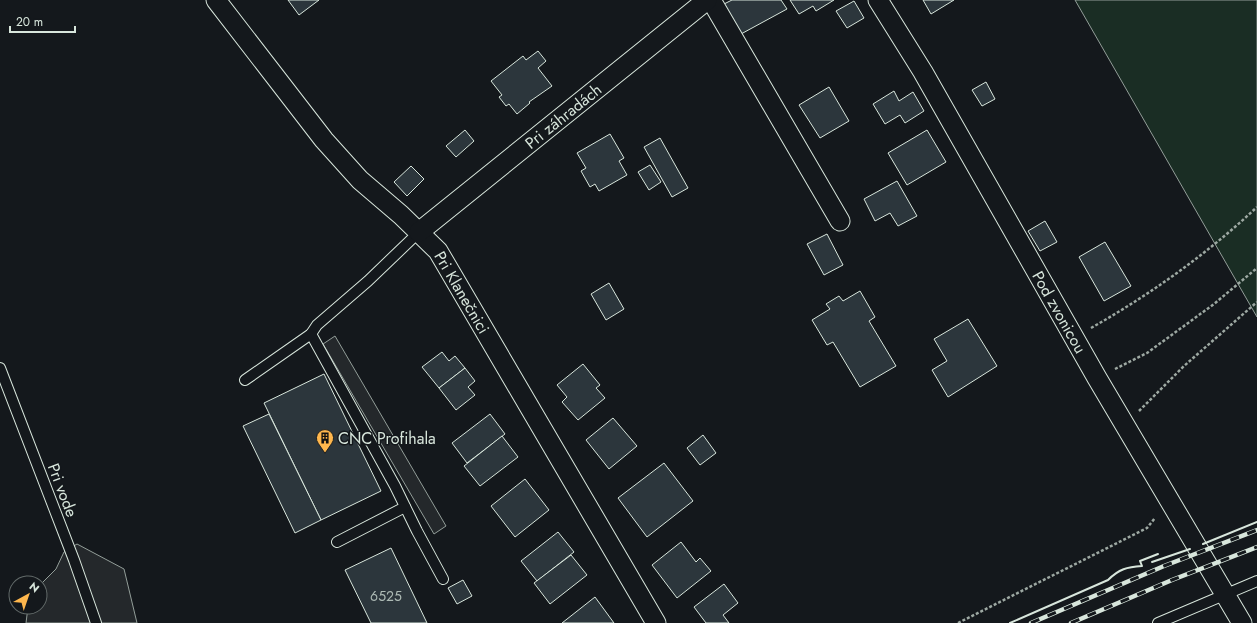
<svg xmlns="http://www.w3.org/2000/svg" width="1257" height="623" font-family="Jost,sans-serif">
<rect width="100%" height="100%" fill="#14181c"/>
<path fill="#1a2d24" stroke="#939e99" d="M 1075,0 L 1257,0 L 1257,317 Z"/>
<g fill="#24282b" stroke="#939e99">
<path d="M 335,336 L 446,526 L 434,534 L 323,344 Z"/>
<path d="M 77,544 L 124,569 L 137,623 L 26,623 L 28,607 L 40,607 L 40,585 L 56,569 L 64,552 Z"/>
</g>
<g fill="#2c363c" stroke="#d8e6dc">
<path d="M 288,0 L 319,0 L 299,15 Z"/>
<path d="M 732,0 L 781,0 L 787,9 L 741,34 L 724,4 Z"/>
<path d="M 790,0 L 834,0 L 816,11 L 813,6 L 799,14 Z"/>
<path d="M 923,0 L 954,0 L 931,14 Z"/>
<path d="M 854,1 L 864,18 L 847,28 L 836,11 Z"/>
<path d="M 538,51 L 546,61 L 538,68 L 552,86 L 529,102 L 530,103 L 517,114 L 509,104 L 506,106 L 499,97 L 502,95 L 491,81 L 523,56 L 526,60 Z"/>
<path d="M 986,82 L 995,99 L 982,106 L 972,90 Z"/>
<path d="M 829,87 L 849,121 L 820,138 L 799,105 Z"/>
<path d="M 894,91 L 899,101 L 913,92 L 924,111 L 905,123 L 900,115 L 885,124 L 873,104 Z"/>
<path d="M 465,130 L 474,141 L 456,157 L 446,146 Z"/>
<path d="M 927,130 L 946,162 L 907,185 L 888,153 Z"/>
<path d="M 610,134 L 624,158 L 619,161 L 627,175 L 599,191 L 595,184 L 590,187 L 581,171 L 586,168 L 577,153 Z"/>
<path d="M 660,138 L 688,188 L 672,197 L 644,147 Z"/>
<path d="M 650,165 L 661,182 L 649,190 L 638,172 Z"/>
<path d="M 411,166 L 424,179 L 407,196 L 394,182 Z"/>
<path d="M 897,181 L 917,216 L 898,226 L 890,213 L 875,221 L 864,199 Z"/>
<path d="M 1045,221 L 1057,242 L 1040,251 L 1028,231 Z"/>
<path d="M 827,234 L 843,265 L 824,275 L 807,244 Z"/>
<path d="M 1105,242 L 1131,286 L 1104,301 L 1079,257 Z"/>
<path d="M 609,283 L 624,309 L 606,320 L 591,294 Z"/>
<path d="M 860,291 L 875,317 L 869,321 L 896,366 L 860,387 L 833,342 L 827,345 L 812,320 L 830,309 L 826,304 L 839,296 L 843,301 Z"/>
<path d="M 968,319 L 997,366 L 948,397 L 932,370 L 947,361 L 934,339 Z"/>
<path d="M 442,352 L 449,361 L 455,356 L 465,368 L 439,388 L 422,367 Z"/>
<path d="M 583,364 L 600,385 L 596,388 L 605,398 L 578,420 L 562,402 L 567,397 L 557,385 Z"/>
<path d="M 465,368 L 475,381 L 468,387 L 475,395 L 456,410 L 439,388 Z"/>
<path d="M 324,374 L 381,491 L 321,520 L 264,403 Z"/>
<path d="M 269,414 L 321,520 L 295,533 L 243,426 Z"/>
<path d="M 490,414 L 505,434 L 467,463 L 452,443 Z"/>
<path d="M 613,418 L 637,446 L 609,469 L 586,440 Z"/>
<path d="M 703,435 L 716,453 L 700,465 L 687,448 Z"/>
<path d="M 502,436 L 518,457 L 480,486 L 464,466 Z"/>
<path d="M 664,463 L 693,501 L 647,537 L 618,498 Z"/>
<path d="M 525,479 L 549,510 L 515,537 L 491,506 Z"/>
<path d="M 558,532 L 574,552 L 537,581 L 521,561 Z"/>
<path d="M 681,542 L 696,562 L 700,558 L 711,571 L 677,598 L 652,565 Z"/>
<path d="M 391,548 L 427,623 L 371,623 L 345,570 Z"/>
<path d="M 571,555 L 587,575 L 550,604 L 534,583 Z"/>
<path d="M 463,580 L 472,596 L 457,604 L 448,588 Z"/>
<path d="M 724,584 L 738,603 L 723,615 L 729,623 L 706,623 L 694,607 Z"/>
<path d="M 595,597 L 614,623 L 562,623 Z"/>
</g>
<g fill="none" stroke-linecap="round" stroke-linejoin="round">
<g stroke="#d8e6dc" stroke-width="12">
<g id="lane">
<path d="M 311,334 L 395,486 L 417,531 L 443,579"/>
<path d="M 0,368 L 74,560 L 96,623"/>
<path d="M 245,380 L 311,334 L 317,325 L 368,281 L 419,232"/>
<path d="M 337,542 L 405,507"/>
<path d="M 1158,623 L 1257,581"/>
</g>
</g>
<g stroke="#d8e6dc" stroke-width="21">
<g id="street">
<path id="s1" d="M 216,0 L 324,140 L 360,180 L 401,215 L 438,251 L 656,623"/>
<path d="M 711,0 L 840,221"/>
<path id="s2" d="M 878,0 L 923,72 L 1097,378 L 1242,623"/>
<path id="s3" d="M 419,232 L 707,0"/>
</g>
</g>
<g stroke="#9da8a2" stroke-width="2.5" stroke-dasharray="3 2" stroke-linecap="butt">
<path d="M 1091,328 C 1151,294 1207,254 1257,207"/>
<path d="M 1115,369 L 1147,353 L 1214,304 L 1257,268"/>
<path d="M 1139,411 L 1184,366 L 1257,302"/>
<path d="M 958,623 L 1147,528 L 1155,518"/>
</g>
<use href="#lane" stroke="#14181c" stroke-width="10"/>
<use href="#street" stroke="#14181c" stroke-width="19"/>
<g stroke="#d8e6dc" stroke-width="4.5">
<g id="rail">
<path d="M 1031,623 L 1164,566 L 1257,530"/>
<path d="M 1071,623 L 1172,580 L 1257,547"/>
</g>
</g>
<use href="#rail" stroke="#14181c" stroke-width="3" stroke-dasharray="9" stroke-linecap="butt"/>
<g stroke="#d8e6dc" stroke-width="2">
<path d="M 1203,544 L 1257,522"/>
<path d="M 1152,562 L 1190,549"/>
<path d="M 1010,623 L 1108,580 C 1119,569 1127,567 1142,566 L 1140,561 L 1158,554"/>
</g>
</g>
<defs>
<g id="building-pin" transform="scale(0.9)"><path d="M0 17L-7.5 6A9.5 9.5 0 1 1 7.5 6Z" fill="#ffb74d" stroke="#14181c"/><path d="M-4-6H4V6H1V3H-1V6H-4ZM-2.5-4.3h1.7v1.8h-1.7ZM.8-4.3h1.7v1.8H.8ZM-2.5-1h1.7V.8h-1.7ZM.8-1h1.7V.8H.8Z" fill="#111"/></g>
</defs>
<g fill-rule="evenodd">
<use href="#building-pin" x="325" y="438"/>
</g>
<g text-anchor="middle" stroke-width="3" stroke-linejoin="round" paint-order="stroke">
<g font-size="14" fill="#adbab4">
<text x="386" y="601">6525</text>
</g>
<g font-size="16" fill="#d8e6dc" stroke="#14181c">
<text dy="6" stroke="none"><textPath href="#s3" startOffset="185">Pri záhradách</textPath></text>
<text dy="6" stroke="none"><textPath href="#s1" startOffset="384">Pri Klanečnici</textPath></text>
<text dy="6" stroke="none"><textPath href="#s2" startOffset="361">Pod zvonicou</textPath></text>
<text transform="translate(63 490) rotate(69)" y="6">Pri vode</text>
</g>
<g font-size="16" fill="#d8e6dc" stroke="#14181c" text-anchor="start">
<text x="338" y="444">CNC Profihala</text>
</g>
</g>
<g transform="translate(28 595) rotate(40)"><circle r="19" fill="#14181c" stroke="#626a69"/>
<path d="M0-3L7 15L0 10L-7 15Z" fill="#ffb74d"/>
<text y="-6" font-size="11" font-weight="bold" text-anchor="middle" fill="#d8e6dc">N</text>
</g>
<path d="M10 26v6h65v-6" fill="none" stroke="#d8e6dc" stroke-width="2"/>
<text x="16" y="26" font-size="12" fill="#d8e6dc" stroke="#14181c" stroke-width="3" paint-order="stroke">20 m</text>
</svg>
